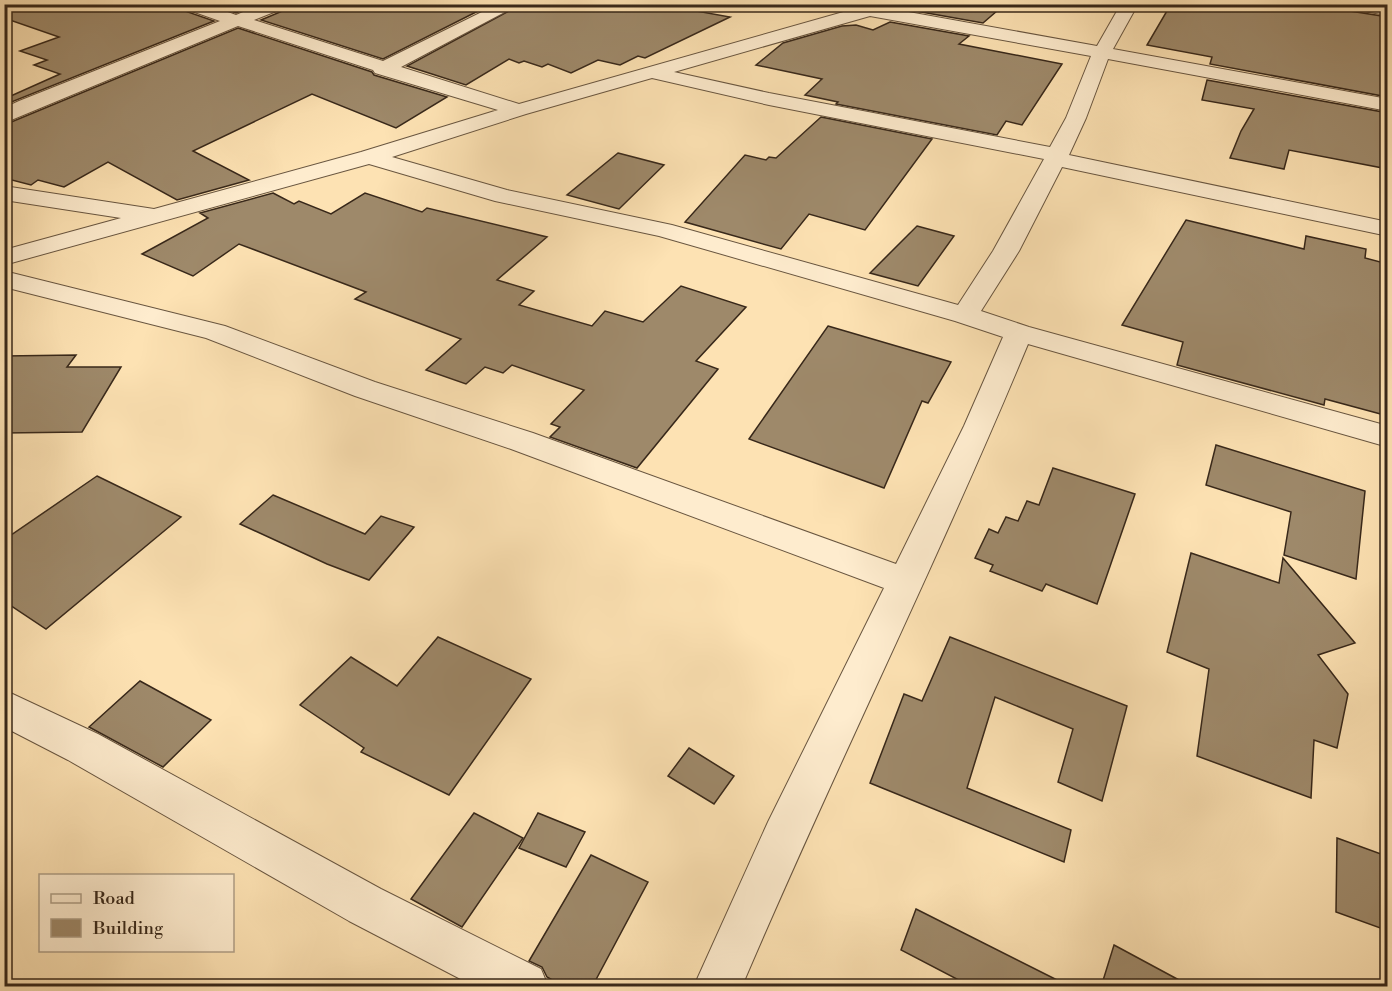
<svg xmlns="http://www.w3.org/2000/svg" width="1392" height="991" font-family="'Libre Bodoni',serif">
<rect width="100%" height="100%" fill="#fde2b3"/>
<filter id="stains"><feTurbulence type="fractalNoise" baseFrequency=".00333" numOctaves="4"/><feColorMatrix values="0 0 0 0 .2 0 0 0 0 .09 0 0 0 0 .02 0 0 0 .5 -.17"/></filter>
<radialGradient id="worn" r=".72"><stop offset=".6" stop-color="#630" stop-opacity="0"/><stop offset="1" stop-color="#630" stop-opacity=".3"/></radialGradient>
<g fill="#9e896a" stroke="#38281a" stroke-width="1.5">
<path d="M 4,4 L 179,4 L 182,10 L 214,21 L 4,105 L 4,99 L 60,74 L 34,65 L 47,60 L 20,51 L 59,37 L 4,18 Z"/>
<path d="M 214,4 L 255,4 L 236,13 Z"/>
<path d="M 288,4 L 492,4 L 383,59 L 261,20 L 285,10 Z"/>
<path d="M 522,4 L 663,5 L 730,17 L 645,58 L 638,56 L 620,65 L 598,60 L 571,73 L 548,64 L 542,67 L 524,61 L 519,63 L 509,59 L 466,85 L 407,66 Z"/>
<path d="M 950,4 L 1005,4 L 983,23 L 910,10 L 920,11 L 930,5 L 941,8 Z"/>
<path d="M 1171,4 L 1340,4 L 1350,11 L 1388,17 L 1388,97 L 1210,64 L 1212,57 L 1147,45 Z"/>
<path d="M 890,22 L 969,36 L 959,44 L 1062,64 L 1022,125 L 1006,121 L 997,135 L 836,104 L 838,102 L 805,95 L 822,79 L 756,65 L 783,43 L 842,26 L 856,25 L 873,30 Z"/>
<path d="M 238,28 L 372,72 L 374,75 L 447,97 L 396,128 L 312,94 L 193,151 L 249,180 L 177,200 L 108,162 L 64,187 L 38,180 L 31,185 L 4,178 L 4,125 Z"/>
<path d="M 1207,80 L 1388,113 L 1388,169 L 1289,150 L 1284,169 L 1230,158 L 1241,131 L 1254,109 L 1202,100 Z"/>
<path d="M 821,117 L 932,139 L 865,230 L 809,214 L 781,249 L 685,222 L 745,155 L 766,160 L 769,157 L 776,158 Z"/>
<path d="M 618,153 L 664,165 L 619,209 L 567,195 Z"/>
<path d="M 273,193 L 294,204 L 299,201 L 331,214 L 365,193 L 422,212 L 427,208 L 547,237 L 497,280 L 534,291 L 519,305 L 592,326 L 605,311 L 643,322 L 681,286 L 746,307 L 696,361 L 718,369 L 637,468 L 550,437 L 560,427 L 551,424 L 584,390 L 512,365 L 503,373 L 485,367 L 466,384 L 426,370 L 461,339 L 355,299 L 366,292 L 239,244 L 193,276 L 142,254 L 208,218 L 200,213 Z"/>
<path d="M 1186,220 L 1304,249 L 1306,236 L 1366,249 L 1365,258 L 1388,264 L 1388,416 L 1325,399 L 1324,405 L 1177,365 L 1183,342 L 1122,325 Z"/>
<path d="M 917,226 L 954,236 L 918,286 L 870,273 Z"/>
<path d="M 828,326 L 951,362 L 928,403 L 922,401 L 884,488 L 749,439 Z"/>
<path d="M 76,355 L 67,367 L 121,367 L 82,432 L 4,433 L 4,356 Z"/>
<path d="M 1216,445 L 1365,491 L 1356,579 L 1284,555 L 1291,512 L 1206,485 Z"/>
<path d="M 1053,468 L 1135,494 L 1097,604 L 1046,584 L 1042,591 L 990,571 L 993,565 L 975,558 L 989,529 L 998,533 L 1006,517 L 1018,521 L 1027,501 L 1039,505 Z"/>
<path d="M 97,476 L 181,517 L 46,629 L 4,601 L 4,540 Z"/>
<path d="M 273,495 L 365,534 L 381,516 L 414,527 L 369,580 L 327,564 L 240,524 Z"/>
<path d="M 1191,553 L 1279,583 L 1283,558 L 1355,643 L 1318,655 L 1348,694 L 1337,748 L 1314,740 L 1311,798 L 1197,756 L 1209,669 L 1167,652 Z"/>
<path d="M 438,637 L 531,679 L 449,795 L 361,752 L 364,748 L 300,705 L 351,657 L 397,686 Z"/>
<path d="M 950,637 L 1127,706 L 1102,801 L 1058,782 L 1073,729 L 995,697 L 967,788 L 1071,830 L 1064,862 L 870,783 L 904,694 L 922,701 Z"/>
<path d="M 140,681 L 211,720 L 163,767 L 89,727 Z"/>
<path d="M 689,748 L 734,776 L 714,804 L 668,776 Z"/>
<path d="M 474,813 L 523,838 L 462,927 L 411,899 Z"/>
<path d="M 538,813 L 585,832 L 566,867 L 519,848 Z"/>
<path d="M 1337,838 L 1381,854 L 1383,929 L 1336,912 Z"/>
<path d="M 591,855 L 648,882 L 592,987 L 564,987 L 547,977 L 542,967 L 529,961 Z"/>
<path d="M 916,909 L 1071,987 L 972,987 L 901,950 Z"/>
<path d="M 1114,945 L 1192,987 L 1101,987 Z"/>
</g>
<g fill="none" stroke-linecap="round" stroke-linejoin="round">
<g stroke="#695640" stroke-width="2">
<g id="minor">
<path d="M 181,4 L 206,4 L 236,15 L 262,4 L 286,4 L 284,8 L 254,20 L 383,61 L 498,4 L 520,4 L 401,67 L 519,104 L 868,5 L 900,4 L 892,9 L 1097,46 L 1121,4 L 1138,4 L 1113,49 L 1388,99 L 1388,111 L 1108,59 L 1086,118 L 1069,155 L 1388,222 L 1388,236 L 1062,167 L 1019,251 L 981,311 L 1029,327 L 1388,426 L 1388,447 L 1028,344 C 938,561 834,770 742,986 L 694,986 L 768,822 L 884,588 L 511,449 L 355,396 L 206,338 L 4,287 L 4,271 L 225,326 L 375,382 L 533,433 L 896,564 L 964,426 L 1003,337 L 955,321 L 659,236 L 495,201 L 369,164 L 4,265 L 4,250 L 121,218 L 4,200 L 4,186 L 154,209 L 361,152 L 498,110 L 375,73 L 373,70 L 238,26 L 4,123 L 4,108 L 19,101 L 220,21 L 183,8 ZM 870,16 L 1091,56 L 1066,118 L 1050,147 L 769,93 L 674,72 ZM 652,78 L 769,105 L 1044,159 L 993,251 L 958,305 L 672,225 L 507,190 L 392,157 L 526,114 Z"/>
<path d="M 1342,4 L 1388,5 L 1388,15 L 1350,9 Z"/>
<path d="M 4,690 L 98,734 L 381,889 L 541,969 L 548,986 L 474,986 L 349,921 L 68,760 L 4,727 Z"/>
</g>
</g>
<use href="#minor" fill="#feecce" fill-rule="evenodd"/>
</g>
<rect width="1392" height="991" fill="none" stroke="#fde2b3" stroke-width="24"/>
<rect x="6" y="6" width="1380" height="979" fill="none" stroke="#38281a" stroke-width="3"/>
<rect x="12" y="12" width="1368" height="967" fill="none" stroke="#38281a" stroke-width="1.5"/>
<rect x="39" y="874" width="195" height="78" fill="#feecce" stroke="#af9e86" stroke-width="1.5"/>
<rect x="51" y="894" width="30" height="9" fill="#feecce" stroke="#af9e86" stroke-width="1.5"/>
<text x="93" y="904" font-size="18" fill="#38281a">Road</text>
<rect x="51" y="919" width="30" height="18" fill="#9e896a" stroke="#af9e86" stroke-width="1.5"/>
<text x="93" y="934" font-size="18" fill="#38281a">Building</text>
<rect width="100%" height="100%" filter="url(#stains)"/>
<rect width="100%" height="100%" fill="url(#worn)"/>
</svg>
